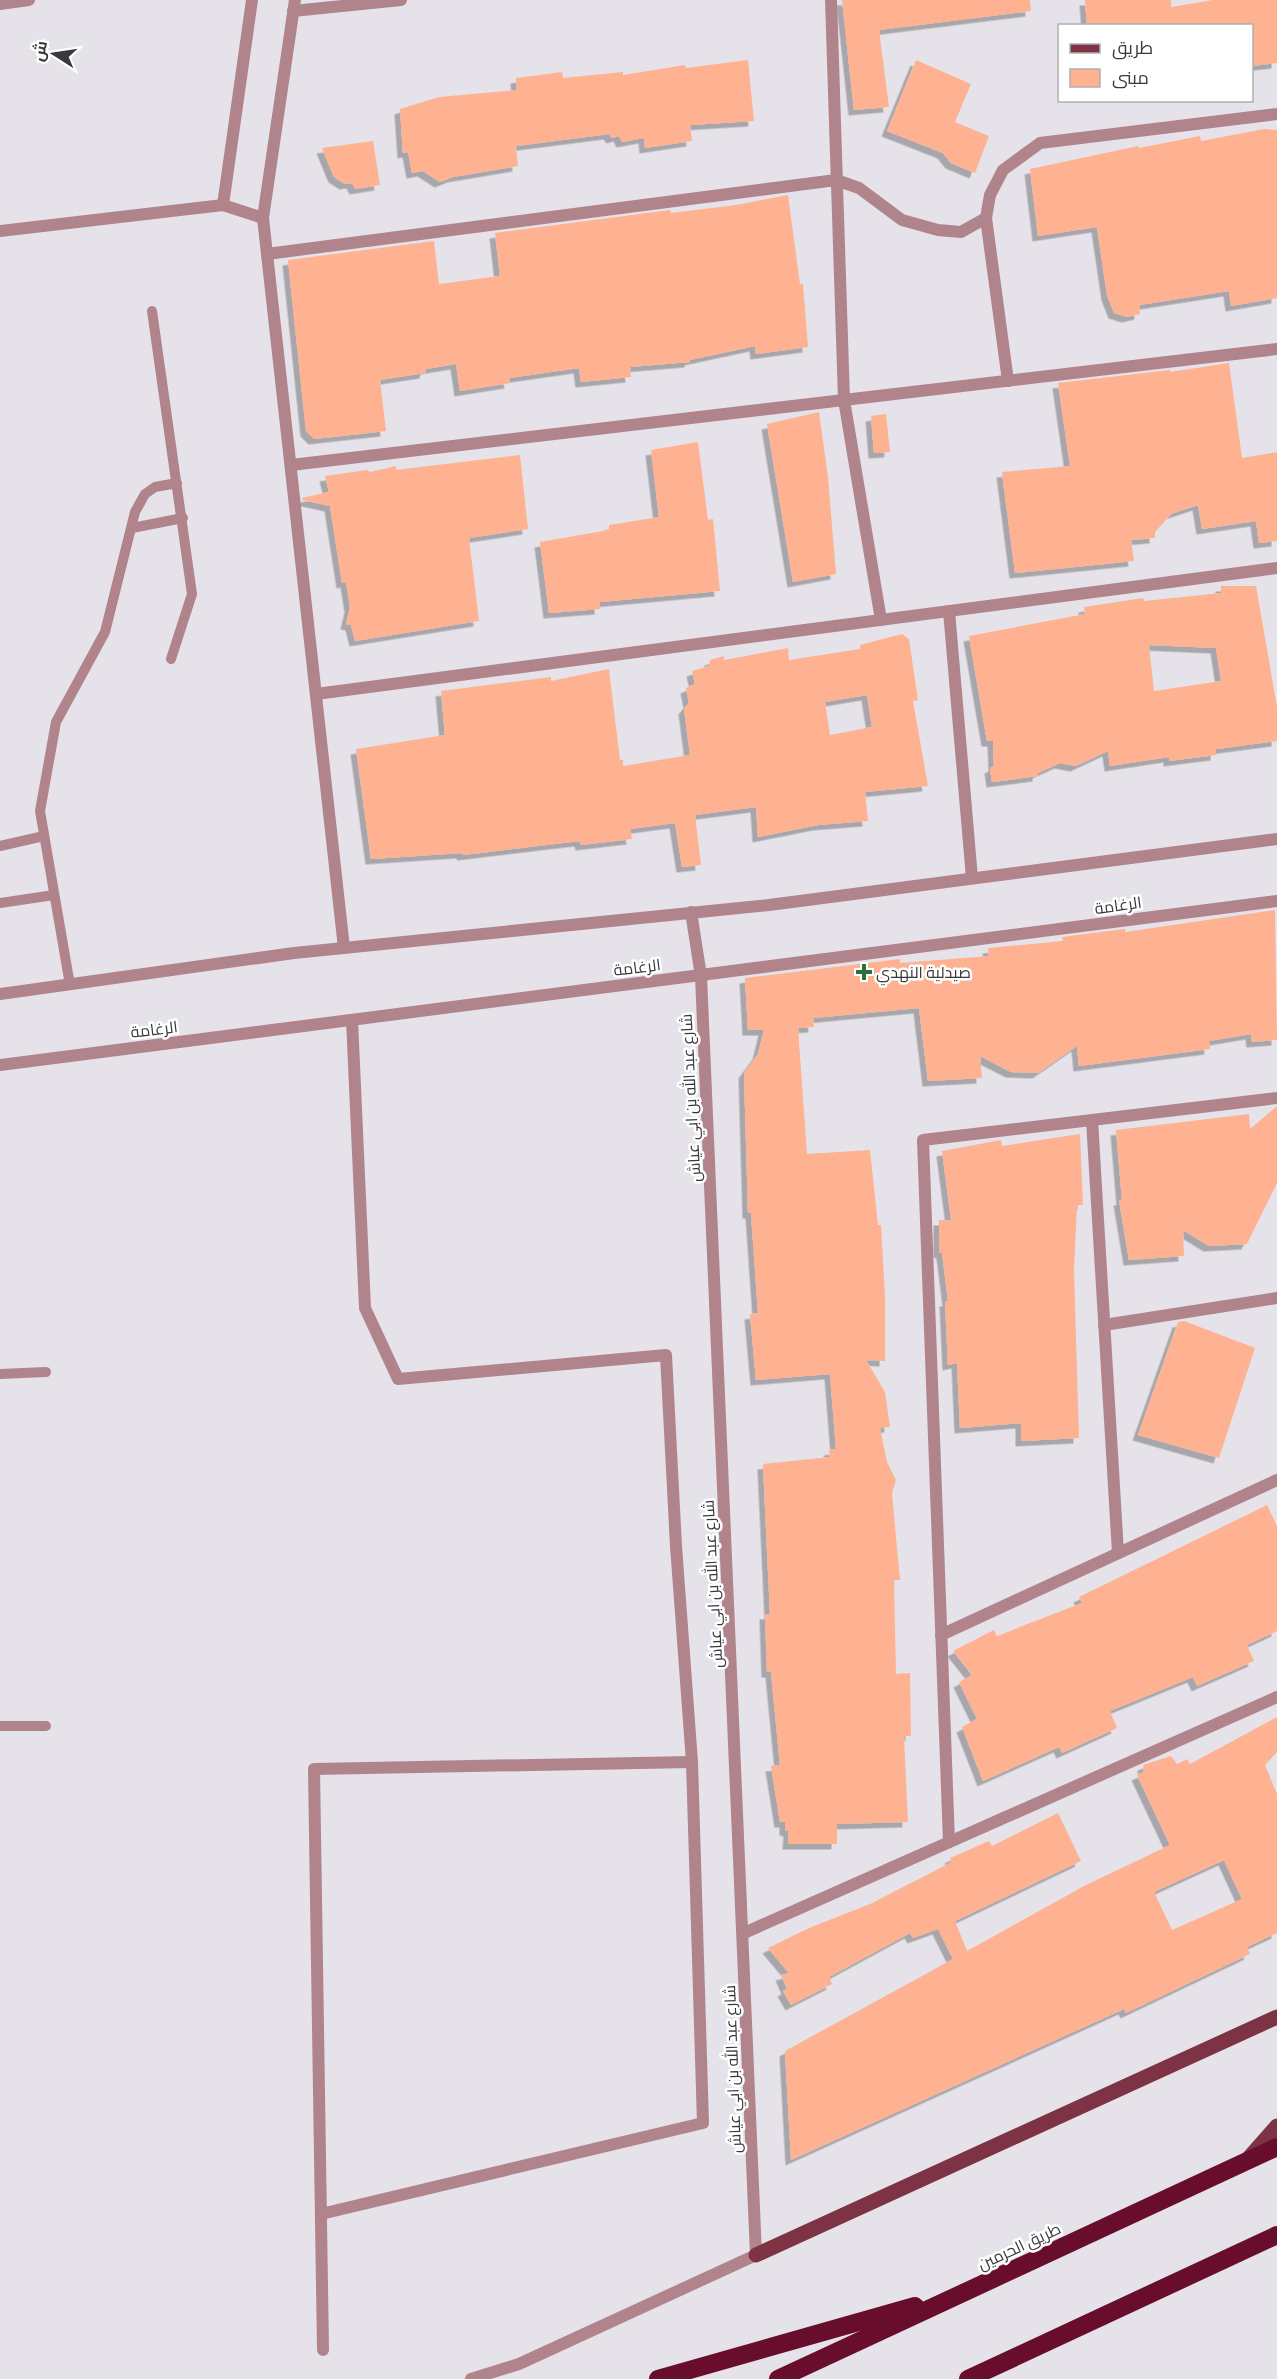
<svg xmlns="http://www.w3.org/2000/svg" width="1277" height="2379" font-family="'PT Sans Narrow',Cairo,sans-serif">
<defs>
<filter id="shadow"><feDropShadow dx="-5.5" dy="5.5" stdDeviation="0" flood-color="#0004"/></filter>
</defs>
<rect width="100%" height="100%" fill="#e5e3e9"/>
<g fill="#feb292" fill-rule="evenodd" filter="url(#shadow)">
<path d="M 842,0 L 1030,0 L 1031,11 L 879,30 L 889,107 L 854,110 Z"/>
<path d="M 1085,0 L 1171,0 L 1171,7 L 1213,0 L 1277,0 L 1277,63 L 1251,66 L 1251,26 L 1087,26 Z"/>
<path d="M 748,60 L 754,121 L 690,125 L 692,141 L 645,148 L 644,138 L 622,142 L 619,136 L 612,138 L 609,134 L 516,146 L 518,166 L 453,177 L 440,182 L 423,171 L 412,173 L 408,152 L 403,153 L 400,109 L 439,97 L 517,90 L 516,78 L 562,72 L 563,78 L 623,72 L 623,75 L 685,65 L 686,68 Z"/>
<path d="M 916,60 L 971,84 L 955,122 L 989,136 L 975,173 L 951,163 L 943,153 L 887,131 Z"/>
<path d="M 1264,129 L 1277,130 L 1277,298 L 1231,306 L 1229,291 L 1139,305 L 1140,314 L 1127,317 L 1114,313 L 1107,295 L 1097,227 L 1038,236 L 1030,169 L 1138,146 L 1139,148 L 1200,136 L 1201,141 Z"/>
<path d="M 373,141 L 380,185 L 355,189 L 352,183 L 345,184 L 334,177 L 322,148 Z"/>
<path d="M 788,195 L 800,284 L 803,284 L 808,347 L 756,354 L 755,346 L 690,360 L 690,362 L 630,367 L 631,377 L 581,382 L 579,368 L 509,378 L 510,383 L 460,391 L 456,364 L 426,369 L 425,373 L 380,380 L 386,431 L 314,439 L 306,431 L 288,260 L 434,241 L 439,284 L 500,276 L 495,233 L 670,210 L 671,213 L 736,205 Z"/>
<path d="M 1229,363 L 1242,458 L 1277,452 L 1277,541 L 1259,543 L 1256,521 L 1202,529 L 1198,505 L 1171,514 L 1155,532 L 1155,538 L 1131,540 L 1134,561 L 1015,573 L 1002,472 L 1070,466 L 1058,383 L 1170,370 L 1170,372 Z"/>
<path d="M 819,412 L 828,477 L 836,574 L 793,582 L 767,424 Z"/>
<path d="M 886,414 L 890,452 L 874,453 L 871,416 Z"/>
<path d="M 698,442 L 708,520 L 713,519 L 720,591 L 600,602 L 600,609 L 549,613 L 540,542 L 609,530 L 609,525 L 659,517 L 651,450 Z"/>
<path d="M 520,455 L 528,529 L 469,538 L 479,621 L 355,641 L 351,625 L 346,624 L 350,607 L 346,582 L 342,583 L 330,506 L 303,500 L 302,498 L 329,492 L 325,476 L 367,470 L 370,472 L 396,466 L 396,470 Z"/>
<path d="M 1221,586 L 1256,586 L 1277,707 L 1277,741 L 1216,749 L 1216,755 L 1169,761 L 1169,757 L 1110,766 L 1108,751 L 1076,766 L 1060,763 L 1038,773 L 1038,776 L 992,782 L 990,768 L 994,766 L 993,741 L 987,741 L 969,636 L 1085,614 L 1084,607 L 1143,598 L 1144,601 L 1221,593 ZM 1149,645 L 1216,648 L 1221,681 L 1154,691 Z"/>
<path d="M 902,634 L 909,639 L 918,700 L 913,701 L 928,786 L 865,792 L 868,821 L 818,825 L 758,837 L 756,807 L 695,815 L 701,865 L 682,867 L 675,823 L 630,829 L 632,839 L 581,845 L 580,841 L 463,855 L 462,853 L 371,859 L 356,749 L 445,735 L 441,691 L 551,677 L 551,681 L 609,669 L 620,760 L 623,760 L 623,766 L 690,755 L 684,709 L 689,703 L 686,688 L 695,684 L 692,671 L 709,666 L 710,660 L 724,656 L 724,660 L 788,648 L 789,660 L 860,649 L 860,645 ZM 867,695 L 872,727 L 830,735 L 825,702 Z"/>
<path d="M 1275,910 L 1277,1040 L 1252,1042 L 1251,1034 L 1209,1041 L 1210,1049 L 1079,1066 L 1077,1046 L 1038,1073 L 1011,1072 L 980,1056 L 982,1078 L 928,1081 L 919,1008 L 813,1018 L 814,1027 L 798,1028 L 807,1154 L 870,1150 L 878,1225 L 881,1225 L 885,1296 L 885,1361 L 866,1360 L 885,1392 L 890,1427 L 880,1428 L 887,1462 L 896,1480 L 892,1493 L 900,1580 L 894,1580 L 896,1674 L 910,1673 L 911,1736 L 904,1736 L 908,1822 L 837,1824 L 837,1844 L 788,1844 L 789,1831 L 785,1830 L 785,1822 L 780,1822 L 771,1766 L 780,1765 L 771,1672 L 767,1672 L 765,1614 L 770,1614 L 763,1464 L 830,1457 L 829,1450 L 836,1449 L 830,1374 L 756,1380 L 750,1314 L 758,1313 L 751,1213 L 748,1213 L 744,1073 L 758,1054 L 764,1030 L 748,1030 L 745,978 L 900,959 L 900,963 L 989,956 L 988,948 L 1063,941 L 1062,937 L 1125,929 L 1125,932 Z"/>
<path d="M 1277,1106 L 1277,1183 L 1247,1244 L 1209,1246 L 1183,1230 L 1184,1256 L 1129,1260 L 1119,1200 L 1122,1200 L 1116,1130 L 1249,1114 L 1250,1129 Z"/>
<path d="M 1080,1134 L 1083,1205 L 1077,1205 L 1074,1270 L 1079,1438 L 1021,1441 L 1021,1423 L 960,1428 L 957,1363 L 948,1365 L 945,1301 L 948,1301 L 942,1253 L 939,1252 L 939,1220 L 951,1220 L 942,1151 L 1001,1140 L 1002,1146 Z"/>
<path d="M 1184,1321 L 1255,1348 L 1219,1458 L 1138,1435 L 1178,1322 Z"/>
<path d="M 1267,1505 L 1277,1526 L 1277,1631 L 1247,1645 L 1254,1661 L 1197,1686 L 1193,1677 L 1110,1711 L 1117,1728 L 1062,1753 L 1059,1747 L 983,1781 L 962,1727 L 977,1719 L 959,1682 L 972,1675 L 953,1651 L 994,1630 L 997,1636 L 1082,1603 L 1079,1597 Z"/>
<path d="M 1277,1717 L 1277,1752 L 1265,1765 L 1277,1794 L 1277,1933 L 1247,1947 L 1250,1954 L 1126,2013 L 1124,2009 L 791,2160 L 785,2051 L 953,1959 L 938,1929 L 913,1938 L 910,1933 L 829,1977 L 832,1984 L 791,2005 L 783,1991 L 787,1989 L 781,1975 L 789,1973 L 768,1948 L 809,1928 L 870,1904 L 952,1862 L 950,1858 L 989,1841 L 992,1846 L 1058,1813 L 1081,1861 L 955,1921 L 967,1951 L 1084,1886 L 1170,1845 L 1137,1775 L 1144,1772 L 1143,1765 L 1171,1756 L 1177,1764 L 1187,1759 L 1190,1764 ZM 1224,1860 L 1242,1899 L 1172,1930 L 1154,1892 Z"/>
</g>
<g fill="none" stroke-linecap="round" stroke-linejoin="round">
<g stroke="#b1848c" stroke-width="10">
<path d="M 152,311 L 192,594 L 171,659"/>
<path d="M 132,528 L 183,518"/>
<path d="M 0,846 L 44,836"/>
<path d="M 0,903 L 54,895"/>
<path d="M 70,985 L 40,811 L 56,722 L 105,632 L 135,512 L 145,494 L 155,487 L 177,483"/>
<path d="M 0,1374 L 46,1372"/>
<path d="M 0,1726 L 46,1726"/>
</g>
<g stroke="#b1848c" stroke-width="12">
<path d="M 295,0 L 263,218 L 344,948"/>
<path d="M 831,0 L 844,400 L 881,620"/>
<path d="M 0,4 L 29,0"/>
<path d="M 293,11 L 401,0"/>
<path d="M 223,205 L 252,0"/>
<path d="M 986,218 L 1008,381"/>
<path d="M 0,231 L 223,205 L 263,218"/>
<path d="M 267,254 L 836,180 L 859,188 L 902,220 L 938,230 L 961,232 L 986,218 L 990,195 L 1003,170 L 1040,143 L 1277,114"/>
<path d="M 291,465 L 1277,349"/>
<path d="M 949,611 L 972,878"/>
<path d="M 316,694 L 1277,568"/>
<path d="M 0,994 L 294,953 L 769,905 L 1277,839"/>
<path d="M 0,1065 L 1277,901"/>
<path d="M 1092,1120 L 1118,1553"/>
<path d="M 1104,1325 L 1277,1298"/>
<path d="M 941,1635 L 1277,1480"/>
<path d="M 949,1842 L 923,1140 L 1277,1098"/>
<path d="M 744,1933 L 1277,1697"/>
<path d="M 321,2214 L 703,2123 L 692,1762 L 676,1546 L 666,1355 L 398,1379 L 365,1308 L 352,1020"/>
<path d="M 323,2350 L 314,1769 L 692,1762"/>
<path d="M 471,2379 L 519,2364 L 756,2255 L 701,976 L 691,912"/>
</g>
<g stroke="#7e3345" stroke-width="15">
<path d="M 1247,2160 L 1277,2126"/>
<path d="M 756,2255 L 1277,2017"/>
</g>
<g stroke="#690d2d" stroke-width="18">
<path d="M 658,2379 L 915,2306"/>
<path d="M 778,2379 L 1277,2147"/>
<path d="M 968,2379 L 1277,2235"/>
</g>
</g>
<path fill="#28713e" stroke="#fff" stroke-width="2" d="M861 963h6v6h6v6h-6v6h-6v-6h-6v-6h6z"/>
<g text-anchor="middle" stroke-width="5" stroke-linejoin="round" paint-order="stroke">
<g font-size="16" fill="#39383a" stroke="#fff">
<text transform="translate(1118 905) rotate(-8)" y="6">الرغامة</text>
<text transform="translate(637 967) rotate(-7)" y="6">الرغامة</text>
<text transform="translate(154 1029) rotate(-7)" y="6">الرغامة</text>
<text transform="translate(690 1098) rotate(-93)" y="6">شارع عبد الله بن ابي عياش</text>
<text transform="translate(712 1584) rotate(-93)" y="6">شارع عبد الله بن ابي عياش</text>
<text transform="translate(732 2069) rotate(-92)" y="6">شارع عبد الله بن ابي عياش</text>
<text transform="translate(1019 2246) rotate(-25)" y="6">طريق الحرمين</text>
</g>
<g font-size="16" fill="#39383a" stroke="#fff" text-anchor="start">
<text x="876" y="978">صيدلية النهدي</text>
</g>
</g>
<rect x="1058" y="24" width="195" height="78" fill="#ffffff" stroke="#b0afb0" stroke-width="1.5"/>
<rect x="1070" y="44" width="30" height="9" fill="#7e3345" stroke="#b0afb0" stroke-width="1.5"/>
<text x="1112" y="54" font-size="18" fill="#39383a">طريق</text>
<rect x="1070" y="69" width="30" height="18" fill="#feb292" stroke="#b0afb0" stroke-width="1.5"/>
<text x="1112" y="84" font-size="18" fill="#39383a">مبنى</text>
<g transform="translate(54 54) rotate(282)" stroke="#ffffff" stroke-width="4.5" paint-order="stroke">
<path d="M0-4.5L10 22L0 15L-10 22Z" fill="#39383a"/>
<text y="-9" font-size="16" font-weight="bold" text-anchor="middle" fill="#39383a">ش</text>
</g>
</svg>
